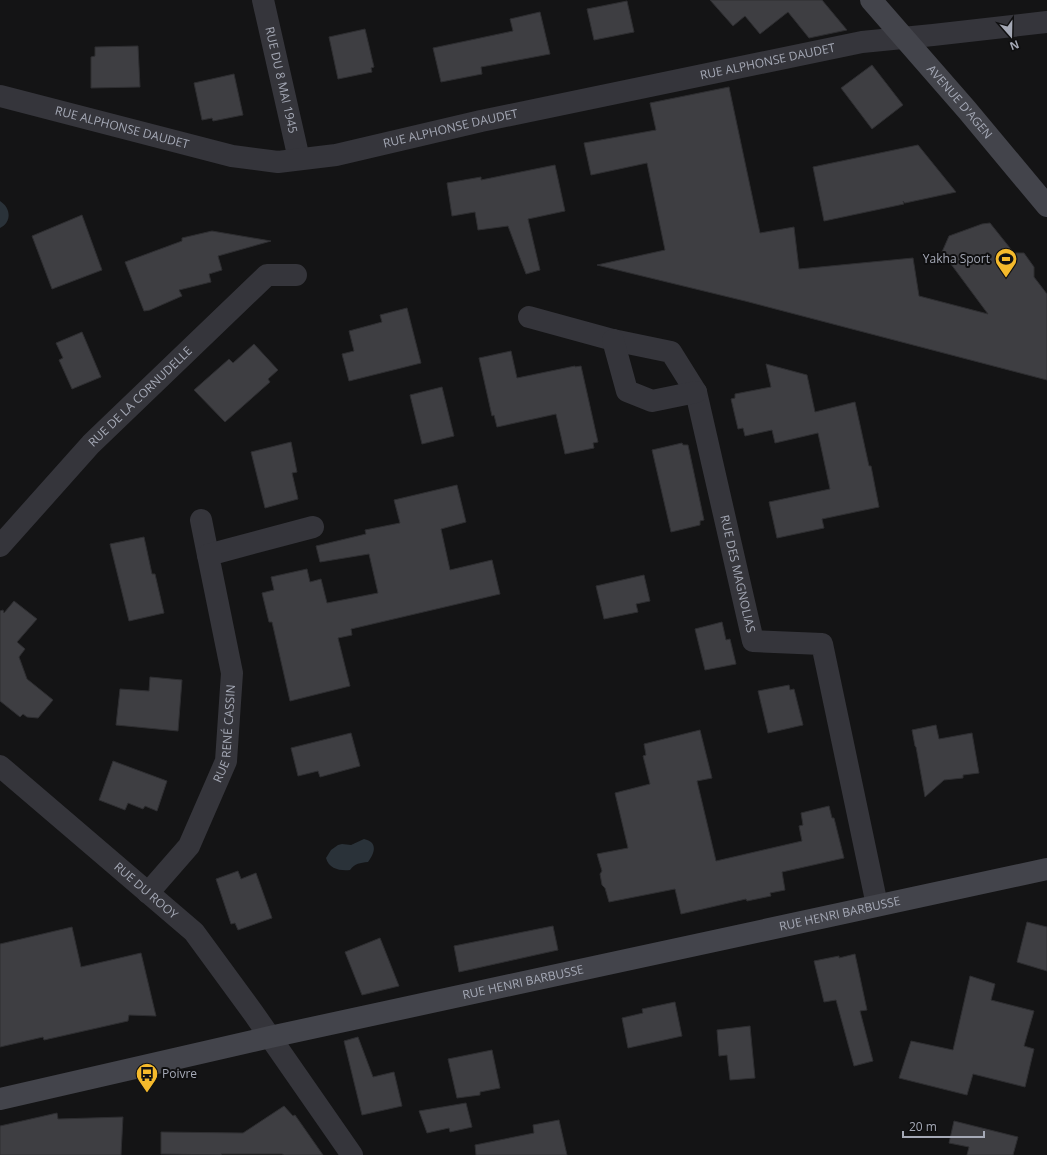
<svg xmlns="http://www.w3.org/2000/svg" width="1047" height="1155" font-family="'Open Sans',sans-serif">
<rect width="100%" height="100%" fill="#141415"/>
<g fill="#2a3239">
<path d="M 0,201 C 11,208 12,222 0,228 Z"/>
<path d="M 364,839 C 378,842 375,853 368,862 C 360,863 355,863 350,870 C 340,871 329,869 326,858 L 331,850 L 338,845 L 342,844 L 351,845 Z"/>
</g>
<g fill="#3e3e42" stroke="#2e2e31">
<path d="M 710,0 L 822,0 L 847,30 L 809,38 L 788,12 L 760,34 L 745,16 L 733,26 Z"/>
<path d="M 627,1 L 634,32 L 594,40 L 587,9 Z"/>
<path d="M 540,12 L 550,54 L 481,67 L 482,74 L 441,82 L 433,48 L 513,31 L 510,19 Z"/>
<path d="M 365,29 L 374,67 L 371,68 L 372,72 L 338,79 L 329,37 Z"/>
<path d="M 138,46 L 140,87 L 91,88 L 91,57 L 95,56 L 95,47 Z"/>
<path d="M 872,65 L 903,105 L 872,129 L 841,88 Z"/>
<path d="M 234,74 L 243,115 L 213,121 L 212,118 L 202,120 L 194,83 Z"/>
<path d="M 729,87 L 760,233 L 794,227 L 799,269 L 913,258 L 919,296 L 988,314 L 942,252 L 949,236 L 982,224 L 990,223 L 1014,253 L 1024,253 L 1034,267 L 1034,277 L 1047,294 L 1047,380 L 745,301 L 597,265 L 665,250 L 647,163 L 591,175 L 584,143 L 656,130 L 650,103 Z"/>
<path d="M 918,145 L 956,192 L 905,203 L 903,201 L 904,204 L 824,221 L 813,167 Z"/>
<path d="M 555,165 L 565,211 L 528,219 L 540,270 L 526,274 L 508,226 L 478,230 L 475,212 L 452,216 L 447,183 L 481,177 L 481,180 Z"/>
<path d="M 82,215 L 102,270 L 52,289 L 32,236 Z"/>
<path d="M 212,231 L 271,241 L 218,256 L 222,270 L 209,274 L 211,282 L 179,290 L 182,296 L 150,310 L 144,311 L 125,262 L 182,241 L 182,238 Z"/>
<path d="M 407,308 L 421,363 L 349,381 L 342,354 L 354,351 L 349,331 L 382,322 L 380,315 Z"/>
<path d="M 82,332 L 101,377 L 72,389 L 59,360 L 63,358 L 56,343 Z"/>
<path d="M 254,344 L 278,370 L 268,379 L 270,382 L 225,422 L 194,390 L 229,359 L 233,363 Z"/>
<path d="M 511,351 L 517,378 L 575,366 L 575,367 L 581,366 L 598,442 L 593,443 L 594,448 L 565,454 L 556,414 L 497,427 L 494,415 L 492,416 L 479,358 Z"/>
<path d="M 766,364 L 807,375 L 815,412 L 855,402 L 869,466 L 871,466 L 879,507 L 822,519 L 824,528 L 777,538 L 769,502 L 830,489 L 818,433 L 775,443 L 772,430 L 745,436 L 743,428 L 738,429 L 731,399 L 735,398 L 735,394 L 771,387 Z"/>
<path d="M 442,387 L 454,436 L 422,444 L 410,395 Z"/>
<path d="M 291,442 L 297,472 L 292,473 L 298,499 L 265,508 L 251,452 Z"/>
<path d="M 682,443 L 683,445 L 688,445 L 704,520 L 700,521 L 700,525 L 671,532 L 652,450 Z"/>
<path d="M 457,485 L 466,522 L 441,529 L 450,570 L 492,560 L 500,594 L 351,629 L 352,635 L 338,638 L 350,686 L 290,701 L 272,622 L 269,622 L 262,593 L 274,590 L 271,577 L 307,569 L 310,582 L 321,579 L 327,603 L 378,593 L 369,554 L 320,562 L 316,546 L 366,534 L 365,530 L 400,523 L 394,500 Z"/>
<path d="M 144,537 L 152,574 L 155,574 L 164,613 L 129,621 L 110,544 Z"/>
<path d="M 644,575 L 650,601 L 636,604 L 638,612 L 604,619 L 596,586 Z"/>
<path d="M 14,601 L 37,619 L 17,642 L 25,649 L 19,657 L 27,679 L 53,700 L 38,718 L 27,717 L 23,714 L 20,717 L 0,701 L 0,611 L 3,610 L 4,613 Z"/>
<path d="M 722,622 L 726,640 L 730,639 L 736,664 L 705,670 L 695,629 Z"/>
<path d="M 150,677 L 182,680 L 178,731 L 116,725 L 120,689 L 149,691 Z"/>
<path d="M 789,685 L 790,690 L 794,689 L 803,725 L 768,733 L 758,691 Z"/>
<path d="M 936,725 L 939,739 L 972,733 L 979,773 L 963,775 L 963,778 L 944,780 L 925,797 L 916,747 L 915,746 L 912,730 Z"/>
<path d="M 700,730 L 712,778 L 697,781 L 716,861 L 802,841 L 799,826 L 803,825 L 801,813 L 829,806 L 832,818 L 834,818 L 844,858 L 782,872 L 785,890 L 770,893 L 771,896 L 747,901 L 746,899 L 681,914 L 675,889 L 609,902 L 605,888 L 602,885 L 600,874 L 602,871 L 597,854 L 628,848 L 615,793 L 650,784 L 643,756 L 646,755 L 644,744 Z"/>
<path d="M 351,733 L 360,766 L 320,777 L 318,771 L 298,776 L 291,748 Z"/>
<path d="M 113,761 L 167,781 L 157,811 L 145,806 L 143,809 L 128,803 L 125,810 L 99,800 Z"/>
<path d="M 238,871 L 241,879 L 256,873 L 272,918 L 238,930 L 235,923 L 231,924 L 216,879 Z"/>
<path d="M 1027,922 L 1047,927 L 1047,971 L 1017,962 Z"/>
<path d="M 553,926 L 558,950 L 459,972 L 454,946 Z"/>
<path d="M 72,927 L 81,967 L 141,953 L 156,1016 L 129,1015 L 128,1021 L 44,1040 L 43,1037 L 0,1047 L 0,944 Z"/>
<path d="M 380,938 L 399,986 L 362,995 L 345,952 Z"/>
<path d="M 855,954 L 867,1010 L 860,1011 L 873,1061 L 854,1066 L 836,1000 L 824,1002 L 814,961 L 839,956 L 839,958 Z"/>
<path d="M 970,976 L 995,984 L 991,1000 L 1034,1011 L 1024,1046 L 1034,1049 L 1025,1087 L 973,1074 L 967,1095 L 899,1078 L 911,1041 L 953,1050 Z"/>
<path d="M 675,1002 L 682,1036 L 628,1048 L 622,1018 L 643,1013 L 642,1009 Z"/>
<path d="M 750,1026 L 755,1078 L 730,1080 L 727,1055 L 719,1056 L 717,1030 Z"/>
<path d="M 358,1037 L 373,1077 L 394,1072 L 402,1106 L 362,1115 L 344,1041 Z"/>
<path d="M 492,1050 L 500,1088 L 480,1092 L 480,1095 L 457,1098 L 448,1059 Z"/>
<path d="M 466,1103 L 472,1127 L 450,1132 L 449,1128 L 427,1133 L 419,1111 Z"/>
<path d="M 284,1106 L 293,1116 L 295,1115 L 323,1155 L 284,1155 L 282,1154 L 221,1154 L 222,1155 L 161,1154 L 161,1132 L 243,1133 Z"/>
<path d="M 57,1113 L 58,1119 L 123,1117 L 121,1155 L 0,1155 L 0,1126 Z"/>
<path d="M 559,1120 L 567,1155 L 476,1155 L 475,1145 L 534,1133 L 533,1125 Z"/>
<path d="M 954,1121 L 1018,1137 L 1013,1155 L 967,1155 L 969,1147 L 949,1143 Z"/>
</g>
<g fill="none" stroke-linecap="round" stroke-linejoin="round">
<g stroke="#35353b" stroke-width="22">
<path id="s1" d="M 263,0 L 299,159"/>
<path id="s2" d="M 0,96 L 232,156 L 278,162 L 336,155 L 481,121 L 862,42 L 933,35 L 1047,22"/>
<path id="s3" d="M 529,317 L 613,340 L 671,352 L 696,392 L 753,641 L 822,644 L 877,905"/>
<path d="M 613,340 L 627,391 L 652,401 L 696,392"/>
<path d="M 201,520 L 208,555"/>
<path id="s4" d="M 0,546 L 91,444 L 267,275 L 296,275"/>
<path id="s5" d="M 0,766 L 194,932 L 254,1014 L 352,1155"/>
<path id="s6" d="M 148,893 L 189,846 L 226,761 L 232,673 L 208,555 L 313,527"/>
</g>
<g stroke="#43444b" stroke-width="22">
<path id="s7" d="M 871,0 L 967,110 L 1047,206"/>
<path id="s8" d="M 0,1099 L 270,1037 L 1047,869"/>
</g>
</g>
<defs>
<g id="stadium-pin" transform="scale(1.15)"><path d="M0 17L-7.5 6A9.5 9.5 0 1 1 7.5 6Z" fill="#f5ba2c" stroke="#0f0f10"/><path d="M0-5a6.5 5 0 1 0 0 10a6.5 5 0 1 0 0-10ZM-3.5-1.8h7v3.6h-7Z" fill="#111"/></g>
<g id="bus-pin" transform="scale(1.15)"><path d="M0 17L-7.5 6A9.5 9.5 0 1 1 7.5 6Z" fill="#f5ba2c" stroke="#0f0f10"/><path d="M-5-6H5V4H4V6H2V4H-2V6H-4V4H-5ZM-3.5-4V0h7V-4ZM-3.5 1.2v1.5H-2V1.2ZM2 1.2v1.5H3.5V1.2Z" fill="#111"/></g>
</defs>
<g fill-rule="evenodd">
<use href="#stadium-pin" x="1006" y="259"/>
<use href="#bus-pin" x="147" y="1074"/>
</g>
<g text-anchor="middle" stroke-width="4" stroke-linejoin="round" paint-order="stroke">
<g font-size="12" fill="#a5a9b6" stroke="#0f0f10">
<text dy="4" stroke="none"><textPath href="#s2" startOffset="786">RUE ALPHONSE DAUDET</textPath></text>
<text dy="4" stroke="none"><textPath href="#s1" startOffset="82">RUE DU 8 MAI 1945</textPath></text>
<text dy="4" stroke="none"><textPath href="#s7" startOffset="135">AVENUE D'AGEN</textPath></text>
<text dy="4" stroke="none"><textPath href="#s2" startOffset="126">RUE ALPHONSE DAUDET</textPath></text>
<text dy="4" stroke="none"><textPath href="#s2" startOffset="462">RUE ALPHONSE DAUDET</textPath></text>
<text dy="4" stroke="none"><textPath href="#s4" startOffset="205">RUE DE LA CORNUDELLE</textPath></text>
<text dy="4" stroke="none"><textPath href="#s3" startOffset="380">RUE DES MAGNOLIAS</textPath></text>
<text dy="4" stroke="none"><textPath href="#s6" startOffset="182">RUE RENÉ CASSIN</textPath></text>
<text dy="4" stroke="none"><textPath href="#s5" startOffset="192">RUE DU ROOY</textPath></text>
<text dy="4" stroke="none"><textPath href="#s8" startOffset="860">RUE HENRI BARBUSSE</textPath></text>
<text dy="4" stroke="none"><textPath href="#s8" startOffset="536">RUE HENRI BARBUSSE</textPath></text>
</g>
<g font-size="12" fill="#a5a9b6" stroke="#0f0f10" text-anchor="end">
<text x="990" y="263">Yakha Sport</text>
<text x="162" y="1078" text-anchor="start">Poivre</text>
</g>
</g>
<g transform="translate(1011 36) rotate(160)" stroke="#0f0f10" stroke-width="3" paint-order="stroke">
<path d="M0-3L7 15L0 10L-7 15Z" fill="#a5a9b6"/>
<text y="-6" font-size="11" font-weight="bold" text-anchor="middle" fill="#a5a9b6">N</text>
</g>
<path d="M903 1131v6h81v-6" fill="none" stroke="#a5a9b6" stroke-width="2"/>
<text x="909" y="1131" font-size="12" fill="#a5a9b6" stroke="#0f0f10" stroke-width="3" paint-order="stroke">20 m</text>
</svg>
